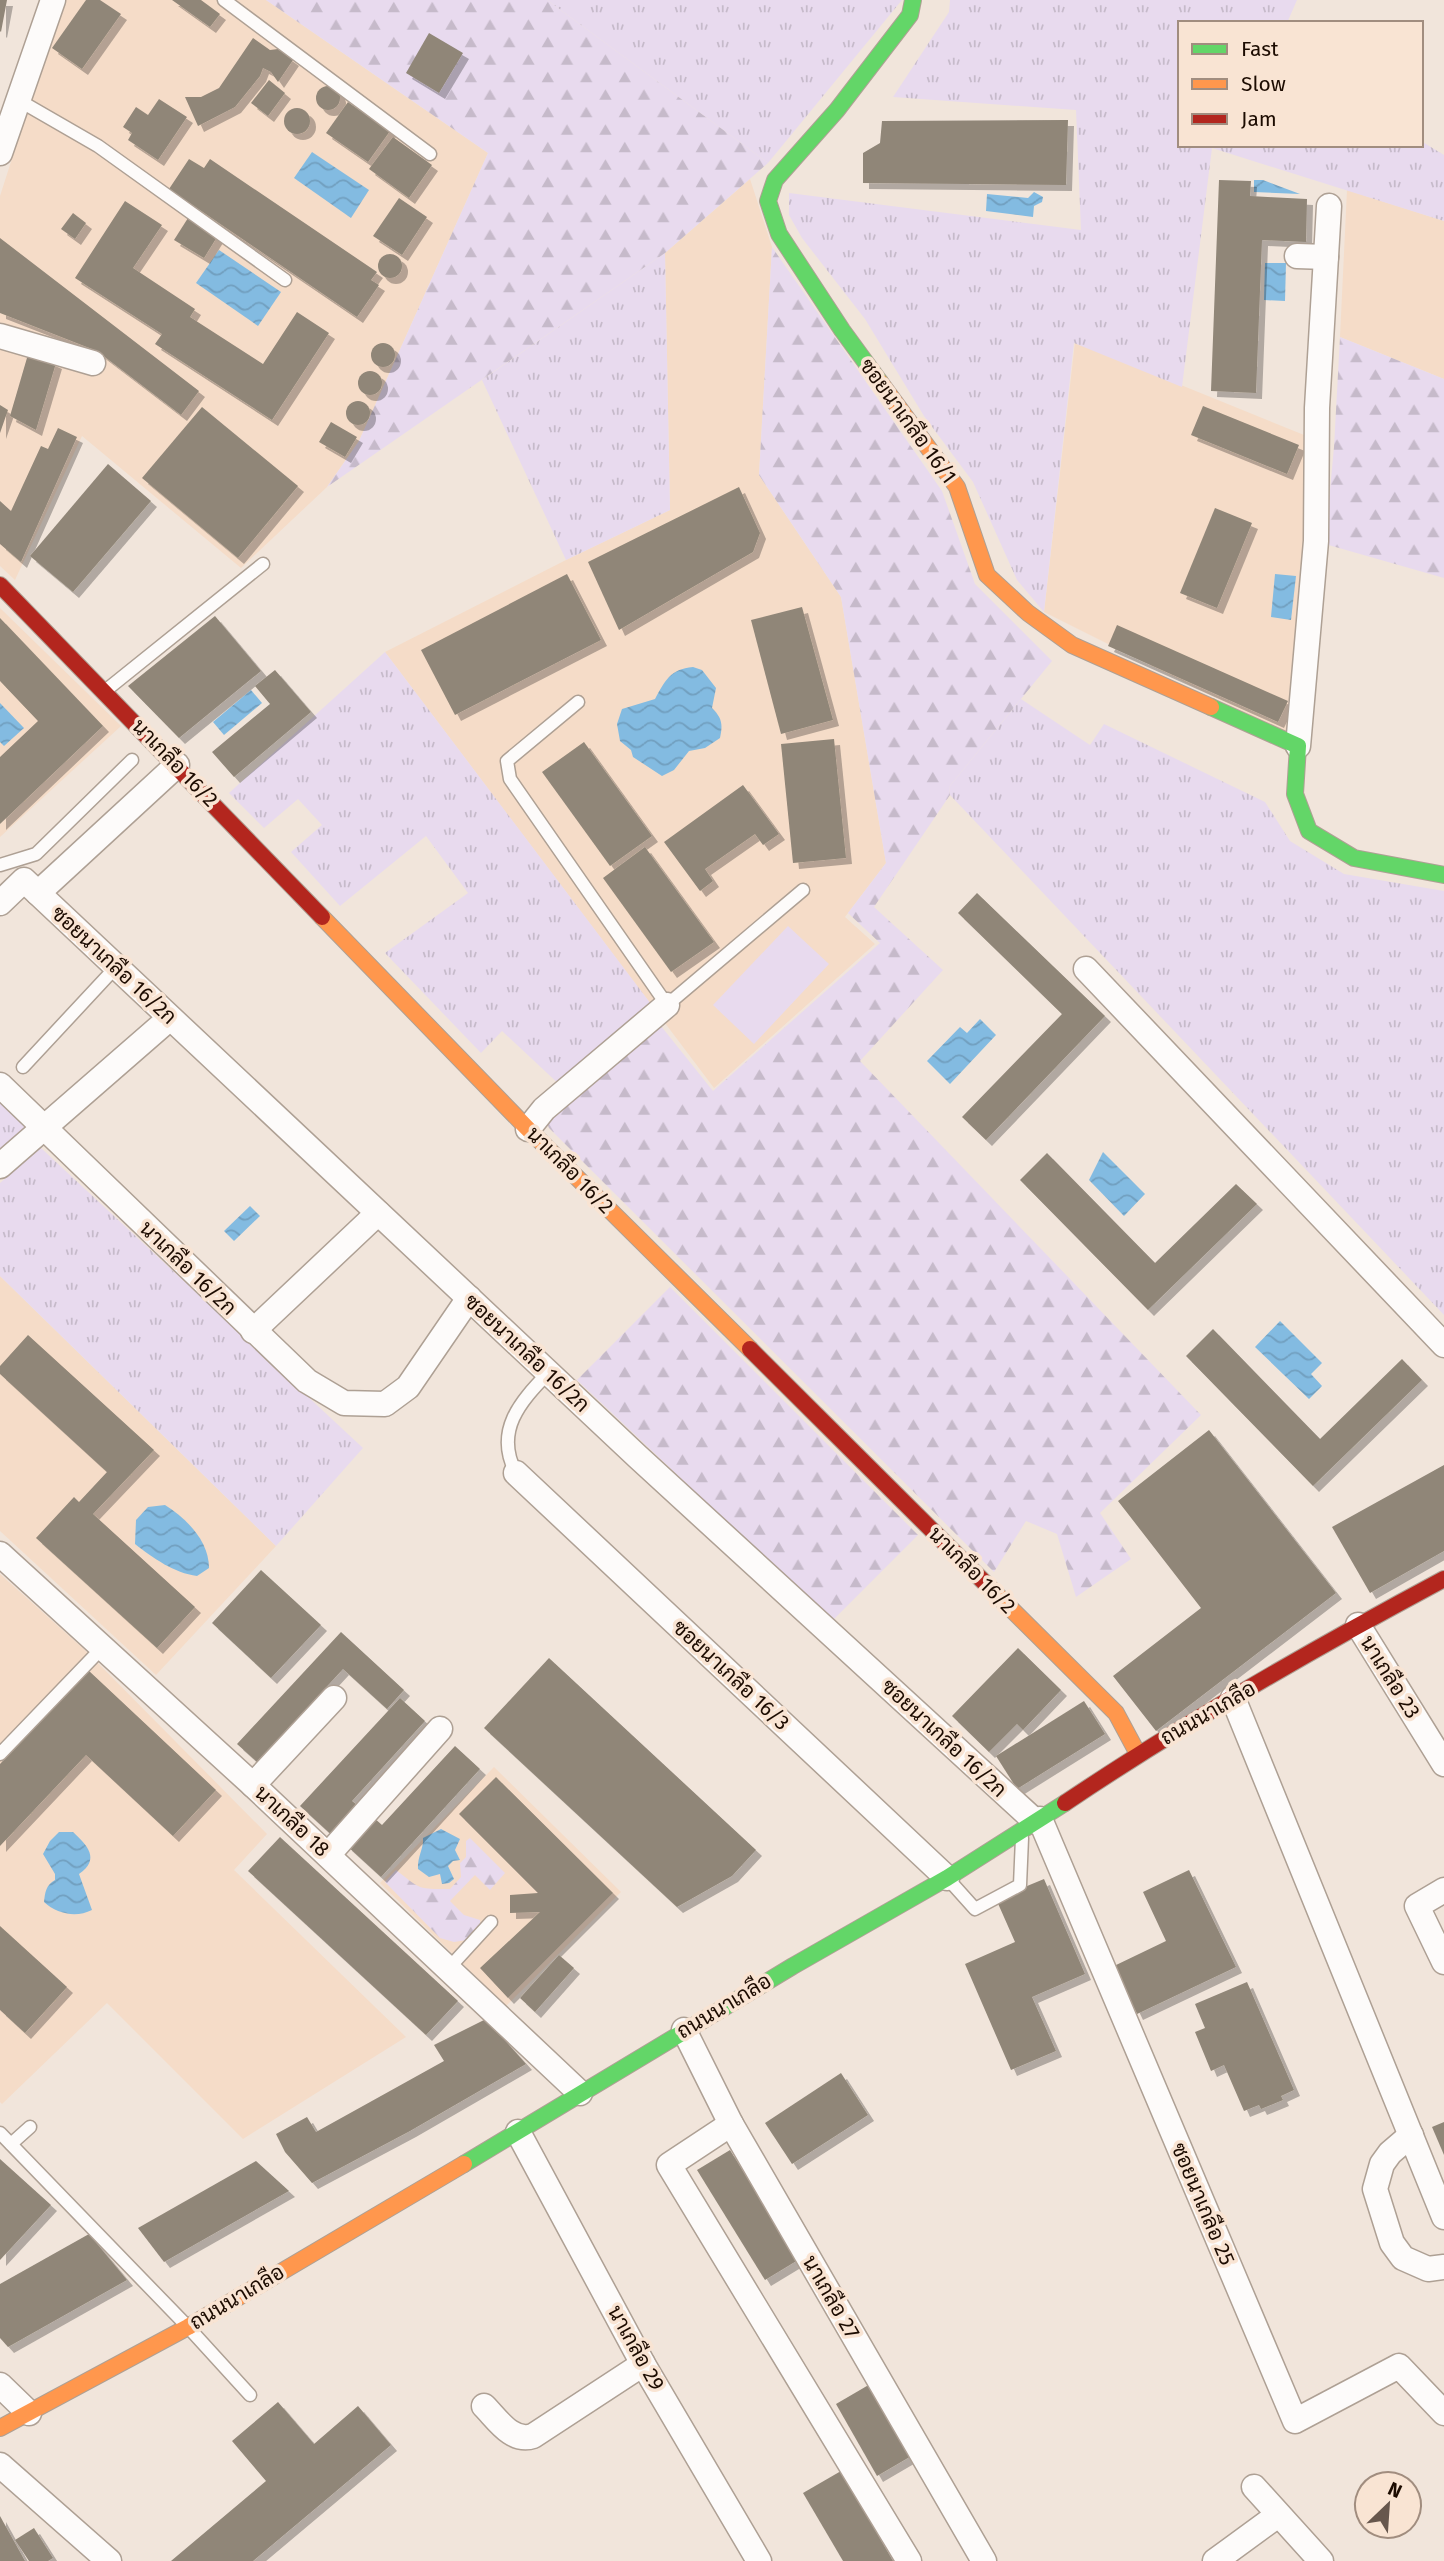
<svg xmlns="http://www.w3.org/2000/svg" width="1444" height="2561" font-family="'Fira Sans',Sarabun,sans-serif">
<defs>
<pattern id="grass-tufts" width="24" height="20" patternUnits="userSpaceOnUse" patternTransform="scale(1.75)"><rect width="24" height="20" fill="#e8daee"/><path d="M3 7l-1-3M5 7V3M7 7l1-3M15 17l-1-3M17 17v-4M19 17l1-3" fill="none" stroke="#c6baca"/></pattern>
<pattern id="forest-firs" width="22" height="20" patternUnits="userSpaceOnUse" patternTransform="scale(1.75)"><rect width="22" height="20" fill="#e8daee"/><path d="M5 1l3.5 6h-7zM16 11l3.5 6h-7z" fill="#c6baca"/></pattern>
<pattern id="water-waves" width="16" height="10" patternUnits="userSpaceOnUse" patternTransform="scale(1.75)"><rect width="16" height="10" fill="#83bbe1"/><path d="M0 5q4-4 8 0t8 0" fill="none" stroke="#719fbf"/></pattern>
<filter id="shadow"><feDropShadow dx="6" dy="6" stdDeviation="0" flood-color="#0004"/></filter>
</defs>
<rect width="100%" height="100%" fill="#f1e5db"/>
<g fill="#f5dcc8">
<path d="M 63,0 L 266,0 L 488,153 L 359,441 L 327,487 L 241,568 L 82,436 L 15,580 L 0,566 L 0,196 Z"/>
<path d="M 750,179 L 772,247 L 759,475 L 841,597 L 886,863 L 845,917 L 875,944 L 714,1088 L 385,652 L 566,560 L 670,510 L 665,253 Z"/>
<path d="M 1347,190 L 1444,221 L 1444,379 L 1340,337 Z"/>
<path d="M 1075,342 L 1309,437 L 1292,736 L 1044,612 Z"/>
<path d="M 0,608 L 121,726 L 0,837 Z"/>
<path d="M 0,1276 L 276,1546 L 156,1675 L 0,1531 Z"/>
<path d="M 0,1574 L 87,1652 L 267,1834 L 234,1870 L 406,2037 L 243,2139 L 107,2003 L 2,2104 L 0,2102 Z"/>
<path d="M 494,1767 L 621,1892 L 506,2006 L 380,1883 Z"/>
</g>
<g fill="url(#grass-tufts)">
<path d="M 547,0 L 902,0 L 768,163 Z"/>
<path d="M 950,0 L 1297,0 L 1287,23 L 1180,23 L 1180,145 L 1421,145 L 1421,141 L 1444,155 L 1444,221 L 1212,148 L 1182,387 L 1074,343 L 1044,612 L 1017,580 L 973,482 L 924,416 L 865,319 L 802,238 L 789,215 L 789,193 L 1081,230 L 1076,110 L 893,97 L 949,12 Z"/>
<path d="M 665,253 L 670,510 L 566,560 L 482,380 Z"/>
<path d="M 385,652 L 654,1008 L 562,1087 L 502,1031 L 481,1053 L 385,953 L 468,893 L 426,836 L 340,906 L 291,852 L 322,825 L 298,799 L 264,828 L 229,793 Z"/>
<path d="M 1021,699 L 1090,745 L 1104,724 L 1265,802 L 1290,841 L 1344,874 L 1444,891 L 1444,1315 L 950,795 L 949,787 Z"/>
<path d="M 0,1101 L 26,1128 L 0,1150 Z"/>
<path d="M 41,1148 L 363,1448 L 276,1546 L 0,1276 L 0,1183 Z"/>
</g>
<g fill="url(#forest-firs)">
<path d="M 266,0 L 547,0 L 768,163 L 665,253 L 327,487 L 359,441 L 488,153 Z"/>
<path d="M 772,247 L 942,491 L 975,584 L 1052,661 L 949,787 L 950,795 L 874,907 L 943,970 L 860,1061 L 1201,1415 L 1100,1513 L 1131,1559 L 1076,1597 L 1057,1534 L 1026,1521 L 994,1572 L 549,1128 L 546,1121 L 661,1026 L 713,1091 L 880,943 L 848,913 L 886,863 L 841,597 L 759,475 Z"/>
<path d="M 1340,337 L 1444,379 L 1444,578 L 1325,544 L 1334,447 Z"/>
<path d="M 670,1287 L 918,1535 L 832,1621 L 577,1380 Z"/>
<path d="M 470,1838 L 505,1873 L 490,1890 L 475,1875 L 450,1901 L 464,1915 L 480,1920 L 481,1930 L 467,1940 L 454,1942 L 440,1938 L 385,1882 L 396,1870 C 422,1890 417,1889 450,1889 L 461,1877 L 460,1863 L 466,1857 L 466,1841 Z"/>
</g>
<path fill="#e8daee" d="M 788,926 L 829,964 L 754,1044 L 713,1005 Z"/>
<g fill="url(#water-waves)">
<path d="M 312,152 L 369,190 L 351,218 L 294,178 Z"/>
<path d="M 1254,180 L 1263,180 L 1300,194 L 1254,192 Z"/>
<path d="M 1034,192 L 1043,197 L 1042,202 L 1034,206 L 1033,217 L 986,211 L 987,194 L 1028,198 Z"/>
<path d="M 219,250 L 281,292 L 258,326 L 196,283 Z"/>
<path d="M 1265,263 L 1286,263 L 1285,301 L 1264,300 Z"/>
<path d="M 1275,574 L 1296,576 L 1291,620 L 1271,617 Z"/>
<path d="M 693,667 L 702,670 L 716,688 L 712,708 C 722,718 723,724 720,738 L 705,748 L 689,751 L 674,770 L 662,776 L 633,757 L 631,750 L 620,741 L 617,724 L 622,709 L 655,699 C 665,681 670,669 693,667 Z"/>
<path d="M 251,690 L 262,703 L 224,735 L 213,722 Z"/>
<path d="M 0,703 L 24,728 L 4,746 L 0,742 Z"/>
<path d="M 980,1019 L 996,1035 L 950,1084 L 927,1061 L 960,1027 L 967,1033 Z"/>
<path d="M 1103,1152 L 1145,1194 L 1124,1216 L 1089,1180 Z"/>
<path d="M 250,1206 L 260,1216 L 234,1241 L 224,1231 Z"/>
<path d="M 1280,1321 L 1322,1363 L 1311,1374 L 1322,1386 L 1309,1399 L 1255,1347 Z"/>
<path d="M 165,1505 C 187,1519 209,1541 209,1568 L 197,1576 C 174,1573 153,1558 135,1544 L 136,1520 L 148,1507 Z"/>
<path d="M 441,1829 L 460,1839 L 455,1850 L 460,1860 L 453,1861 L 448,1866 L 454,1879 L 449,1883 L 442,1884 L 440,1874 L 429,1877 L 418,1869 C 417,1857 424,1848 423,1838 Z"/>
<path d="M 59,1832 L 73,1832 C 87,1845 101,1859 79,1874 L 92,1910 C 76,1918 57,1914 44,1902 C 45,1892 46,1885 55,1880 L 55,1874 L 43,1854 L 50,1841 Z"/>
</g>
<g fill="#908678" filter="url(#shadow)">
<path d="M 0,0 L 7,0 L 1,32 L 0,31 Z"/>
<path d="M 86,0 L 100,0 L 121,14 L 82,69 L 52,48 Z"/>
<path d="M 172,0 L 201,0 L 220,14 L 210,27 Z"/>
<path d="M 429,33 L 463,53 L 439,93 L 406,73 Z"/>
<path d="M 253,38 L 270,50 L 278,49 L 293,60 L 278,82 L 271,72 L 263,68 L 260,76 L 235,107 L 198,126 L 185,97 L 201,97 L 219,88 Z"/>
<path d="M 269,80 L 285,93 L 268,116 L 251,103 Z"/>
<circle cx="328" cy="98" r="12"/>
<path d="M 159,99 L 187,117 L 158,160 L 128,140 L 132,133 L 123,127 L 136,107 L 148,115 Z"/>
<path d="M 348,102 L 390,131 L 368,162 L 326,133 Z"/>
<circle cx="297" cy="121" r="13"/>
<path d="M 1068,120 L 1066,185 L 863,183 L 863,153 L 880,143 L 882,121 Z"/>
<path d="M 393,137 L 432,165 L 409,198 L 369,169 Z"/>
<path d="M 189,159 L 204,168 L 210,159 L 377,272 L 371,280 L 379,285 L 357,317 L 169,189 Z"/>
<path d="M 1219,180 L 1251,181 L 1250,196 L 1307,199 L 1306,242 L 1262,240 L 1256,393 L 1211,391 Z"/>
<path d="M 399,198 L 427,217 L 402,255 L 373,236 Z"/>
<path d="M 125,201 L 162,225 L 133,268 L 195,309 L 190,317 L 263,364 L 297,312 L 329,333 L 272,420 L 155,344 L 162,334 L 75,278 Z"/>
<path d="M 73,213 L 86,223 L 75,239 L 61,229 Z"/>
<path d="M 188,218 L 217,237 L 204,258 L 174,240 Z"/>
<path d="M 0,238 L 199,391 L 181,415 L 97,351 L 0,313 Z"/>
<circle cx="390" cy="266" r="12"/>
<circle cx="383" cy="355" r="12"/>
<path d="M 29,351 L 56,363 L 36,430 L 10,416 Z"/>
<circle cx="370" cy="383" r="12"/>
<circle cx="358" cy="413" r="12"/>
<path d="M 0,405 L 8,410 L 0,433 Z"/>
<path d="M 1203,406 L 1299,445 L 1287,474 L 1191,435 Z"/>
<path d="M 202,407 L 298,486 L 238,558 L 142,478 Z"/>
<path d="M 331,422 L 357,437 L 345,457 L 319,442 Z"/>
<path d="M 58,428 L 77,437 L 21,562 L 0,544 L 0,501 L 11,511 L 41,446 L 48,449 Z"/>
<path d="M 108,464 L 151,501 L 73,592 L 30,556 Z"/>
<path d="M 739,487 L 760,533 L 753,552 L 619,630 L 588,562 Z"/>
<path d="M 1215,508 L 1252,523 L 1217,608 L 1180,593 Z"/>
<path d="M 567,574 L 601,640 L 455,715 L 421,650 Z"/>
<path d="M 802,607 L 833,720 L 781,734 L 751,620 Z"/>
<path d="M 215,616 L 261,671 L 179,738 L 128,686 Z"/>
<path d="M 0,618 L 103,726 L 0,824 L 0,757 L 38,721 L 0,681 Z"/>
<path d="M 1117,625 L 1288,701 L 1278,722 L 1108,646 Z"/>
<path d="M 275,670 L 311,712 L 234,777 L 212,752 L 270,704 L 255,686 Z"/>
<path d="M 834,739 L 846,858 L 793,863 L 781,744 Z"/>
<path d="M 584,742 L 652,836 L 610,866 L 542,772 Z"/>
<path d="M 743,785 L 779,834 L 763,845 L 755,834 L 705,869 L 713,881 L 700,891 L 664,842 Z"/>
<path d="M 645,847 L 714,942 L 671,972 L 603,878 Z"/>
<path d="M 977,893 L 1105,1016 L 986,1140 L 962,1117 L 1062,1014 L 958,913 Z"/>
<path d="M 1047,1153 L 1155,1263 L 1236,1184 L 1257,1204 L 1148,1310 L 1020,1180 Z"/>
<path d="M 1213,1329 L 1320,1439 L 1402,1359 L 1422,1380 L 1313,1486 L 1186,1356 Z"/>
<path d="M 28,1335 L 154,1450 L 93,1514 L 195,1607 L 157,1648 L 36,1538 L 74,1497 L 79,1502 L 107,1472 L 0,1374 L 0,1366 Z"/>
<path d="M 1209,1430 L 1336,1593 L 1156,1731 L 1113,1676 L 1201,1608 L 1118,1501 Z"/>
<path d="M 1444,1465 L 1444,1551 L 1370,1593 L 1332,1527 Z"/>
<path d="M 261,1570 L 321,1625 L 271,1678 L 212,1623 Z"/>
<path d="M 341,1632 L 404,1690 L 387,1709 L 343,1669 L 257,1762 L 237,1744 Z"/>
<path d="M 1018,1648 L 1061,1690 L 1023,1730 L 1017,1724 L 989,1752 L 952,1716 Z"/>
<path d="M 549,1658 L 756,1850 L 732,1876 L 677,1907 L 484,1728 Z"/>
<path d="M 88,1670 L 216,1790 L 173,1836 L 86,1755 L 0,1846 L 0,1764 Z"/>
<path d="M 400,1698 L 425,1721 L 352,1801 L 362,1809 L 335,1838 L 300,1806 Z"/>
<path d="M 1084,1701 L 1105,1734 L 1017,1789 L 996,1756 Z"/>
<path d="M 455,1746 L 480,1769 L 381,1877 L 346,1845 L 373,1817 L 382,1825 Z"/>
<path d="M 496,1777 L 613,1893 L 508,1998 L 480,1968 L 540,1912 L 510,1913 L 510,1895 L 538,1893 L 459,1814 Z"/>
<path d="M 280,1837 L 458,2001 L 426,2035 L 248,1871 Z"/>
<path d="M 1189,1870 L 1236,1967 L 1137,2014 L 1114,1966 L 1166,1941 L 1143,1892 Z"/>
<path d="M 1044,1879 L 1085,1974 L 1032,1997 L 1056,2051 L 1011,2070 L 965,1964 L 1015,1942 L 996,1899 Z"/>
<path d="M 0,1926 L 67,1987 L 25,2033 L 0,2010 Z"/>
<path d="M 559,1955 L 574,1968 L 535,2012 L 520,1998 Z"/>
<path d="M 1247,1982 L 1294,2090 L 1281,2096 L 1283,2100 L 1261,2109 L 1259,2105 L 1244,2111 L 1224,2065 L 1211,2071 L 1195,2032 L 1205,2028 L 1195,2004 Z"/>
<path d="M 486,2019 L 526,2064 L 410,2131 L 312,2183 L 285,2152 L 276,2134 L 307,2117 L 316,2132 L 444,2061 L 434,2045 Z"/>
<path d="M 841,2073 L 868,2115 L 792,2164 L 765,2123 Z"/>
<path d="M 1444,2122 L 1444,2155 L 1432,2127 Z"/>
<path d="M 730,2150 L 798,2260 L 765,2280 L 697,2170 Z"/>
<path d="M 0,2159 L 51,2205 L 0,2260 Z"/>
<path d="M 256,2161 L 289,2191 L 164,2262 L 138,2228 Z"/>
<path d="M 89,2234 L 127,2280 L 8,2347 L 0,2338 L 0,2284 Z"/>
<path d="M 872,2383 L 913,2455 L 877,2476 L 836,2404 Z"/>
<path d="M 278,2402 L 314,2444 L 358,2406 L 391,2445 L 253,2561 L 171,2561 L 266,2481 L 232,2441 Z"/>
<path d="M 841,2471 L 893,2561 L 843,2561 L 803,2493 Z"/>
<path d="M 0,2516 L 25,2561 L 0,2561 Z"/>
<path d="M 34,2528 L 53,2558 L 48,2561 L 29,2561 L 15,2540 Z"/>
</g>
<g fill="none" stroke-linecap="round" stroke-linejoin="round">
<g stroke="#aea094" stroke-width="15">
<g id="lane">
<path d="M 224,0 L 430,154"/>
<path d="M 20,101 L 98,146 L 285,280"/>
<path d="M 105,691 L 263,564"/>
<path d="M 578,702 L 507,761 L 510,779 L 667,1005 L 803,890"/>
<path d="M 0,865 L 36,854 L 132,760"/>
<path d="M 23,1067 L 116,967"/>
<path d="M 516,1473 C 494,1431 520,1402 548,1373"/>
<path d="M 0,1754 L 103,1647"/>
<path d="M 949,1880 L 975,1909 L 1020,1885 L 1022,1838"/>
<path d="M 449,1968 L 491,1922"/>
<path d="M 0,2133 L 188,2327 L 250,2395"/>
<path d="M 11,2144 L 30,2127"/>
</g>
</g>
<g stroke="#aea094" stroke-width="27">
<g id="street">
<path d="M 0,153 L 53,0"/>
<path d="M 1297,256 L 1326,257"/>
<path d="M 0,336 L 93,363"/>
<path d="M 1298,746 L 1316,541 L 1317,408 L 1329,206"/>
<path d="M 38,893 L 177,765"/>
<path d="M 0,903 L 24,880 L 638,1457 L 1036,1822"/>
<path d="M 1086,969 L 1444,1345"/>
<path d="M 0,1085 L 307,1381 L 344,1403 L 385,1404 L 408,1387 L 469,1298"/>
<path d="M 528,1129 L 544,1109 L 667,1005"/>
<path d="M 0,1166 L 170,1018"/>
<path d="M 253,1331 L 378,1213"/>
<path d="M 516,1473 L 947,1878"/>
<path d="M 0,1554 L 253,1785 L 580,2093"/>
<path d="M 1358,1625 L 1444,1764"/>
<path d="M 1233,1698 L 1444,2217"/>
<path d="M 253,1785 L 334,1698"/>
<path d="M 1040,1819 L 1295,2421 L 1399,2366 L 1444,2413"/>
<path d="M 328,1855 L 440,1729"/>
<path d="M 1444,1890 L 1417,1906 L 1444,1962"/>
<path d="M 684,2030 L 731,2124 L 984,2561"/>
<path d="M 731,2124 L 669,2165 L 909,2561"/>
<path d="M 518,2132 L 643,2364 L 759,2561"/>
<path d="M 1411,2135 L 1390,2153 L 1382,2164 L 1375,2189 L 1392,2243 L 1403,2258 L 1428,2269 L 1444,2267"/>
<path d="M 0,2385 L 29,2413"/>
<path d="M 484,2406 C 497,2419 512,2443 533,2436 L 643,2364"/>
<path d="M 0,2465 L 109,2561"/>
<path d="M 1254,2487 L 1321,2561"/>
<path d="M 1215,2561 L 1278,2515"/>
</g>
</g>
<g stroke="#aea094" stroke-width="18">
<g id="fast">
<path d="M 880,382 L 842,330 L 779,234 L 768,201 L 775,180 L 837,110 L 910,15 L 913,0"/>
<path d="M 1211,707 L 1298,746 L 1295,794 L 1309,831 L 1354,858 L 1444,875"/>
<path d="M 464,2164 L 793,1966 L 947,1878 L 1065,1803"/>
</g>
</g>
<g stroke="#aea094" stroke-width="18">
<g id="slow">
<path d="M 880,382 L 957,487 L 987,575 L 1028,613 L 1072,645 L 1211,707"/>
<path d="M 322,917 L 528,1129 L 750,1349"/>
<path d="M 988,1586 L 1116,1713 L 1138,1754"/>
<path d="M 0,2428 L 188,2327 L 464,2164"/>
</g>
</g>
<g stroke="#aea094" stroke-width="18">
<g id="jam">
<path d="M 0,585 L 322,917"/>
<path d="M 750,1349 L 988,1586"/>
<path d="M 1065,1803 C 1187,1721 1315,1648 1444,1579"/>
</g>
</g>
<use href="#lane" stroke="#fdfbfa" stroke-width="12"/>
<use href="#street" stroke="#fdfbfa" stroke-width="24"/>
<use href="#fast" stroke="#63d668" stroke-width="16"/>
<use href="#slow" stroke="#ff974d" stroke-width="16"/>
<use href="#jam" stroke="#b3261e" stroke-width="16"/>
</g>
<g text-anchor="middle" stroke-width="7" stroke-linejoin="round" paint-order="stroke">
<g font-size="21" fill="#1c0b00" stroke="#f9e4d3">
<text transform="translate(908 421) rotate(54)" y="7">ซอยนาเกลือ 16/1</text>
<text transform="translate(175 763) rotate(46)" y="7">นาเกลือ 16/2</text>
<text transform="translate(114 965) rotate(43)" y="7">ซอยนาเกลือ 16/2ก</text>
<text transform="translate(570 1170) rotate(45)" y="7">นาเกลือ 16/2</text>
<text transform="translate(188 1268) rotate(44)" y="7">นาเกลือ 16/2ก</text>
<text transform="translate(527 1353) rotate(43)" y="7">ซอยนาเกลือ 16/2ก</text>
<text transform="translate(972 1570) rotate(45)" y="7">นาเกลือ 16/2</text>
<text transform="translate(731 1675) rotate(43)" y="7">ซอยนาเกลือ 16/3</text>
<text transform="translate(1390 1677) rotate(58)" y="7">นาเกลือ 23</text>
<text transform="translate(1208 1713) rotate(-30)" y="7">ถนนนาเกลือ</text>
<text transform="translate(944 1738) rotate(43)" y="7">ซอยนาเกลือ 16/2ก</text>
<text transform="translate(292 1821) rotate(43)" y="7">นาเกลือ 18</text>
<text transform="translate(724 2006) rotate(-31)" y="7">ถนนนาเกลือ</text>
<text transform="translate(1203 2204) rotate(67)" y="7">ซอยนาเกลือ 25</text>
<text transform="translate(237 2297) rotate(-31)" y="7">ถนนนาเกลือ</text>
<text transform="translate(831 2297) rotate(60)" y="7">นาเกลือ 27</text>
<text transform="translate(636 2348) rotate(61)" y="7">นาเกลือ 29</text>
</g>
</g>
<rect x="1178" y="21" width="245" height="126" fill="#f9e4d3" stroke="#a18d7f" stroke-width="2"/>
<rect x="1192" y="44" width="35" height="10" fill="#63d668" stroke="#a18d7f" stroke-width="2"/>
<text x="1241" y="56" font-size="21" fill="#1c0b00">Fast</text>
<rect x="1192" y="79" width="35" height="10" fill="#ff974d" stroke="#a18d7f" stroke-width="2"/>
<text x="1241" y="91" font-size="21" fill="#1c0b00">Slow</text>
<rect x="1192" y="114" width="35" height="10" fill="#b3261e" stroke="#a18d7f" stroke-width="2"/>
<text x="1241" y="126" font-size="21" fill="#1c0b00">Jam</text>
<g transform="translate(1388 2505) rotate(25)"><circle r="33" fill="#f9e4d3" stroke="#a18d7f" stroke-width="2"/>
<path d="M0-5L12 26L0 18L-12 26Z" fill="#67574d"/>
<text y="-10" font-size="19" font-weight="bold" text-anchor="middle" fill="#1c0b00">N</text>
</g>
</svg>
